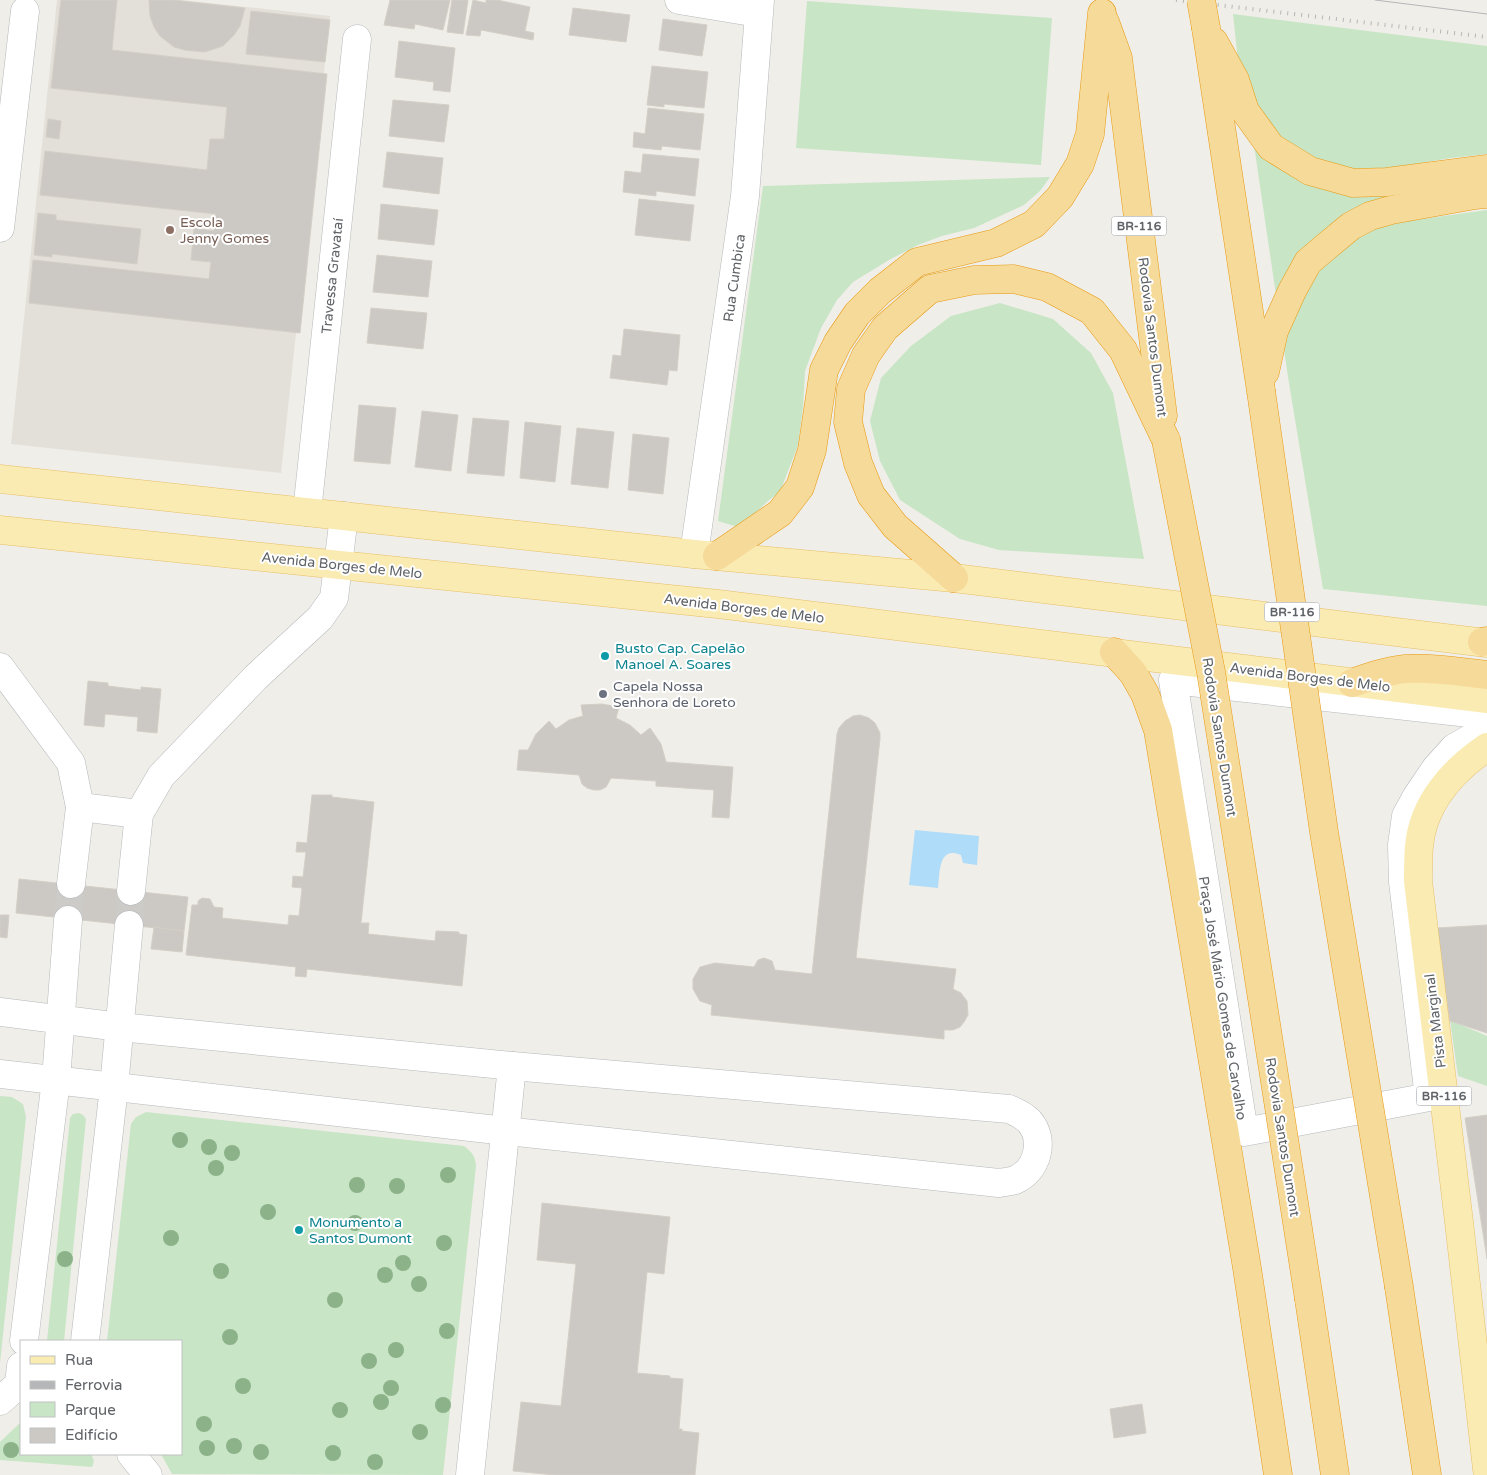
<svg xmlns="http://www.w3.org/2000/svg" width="1487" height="1475" font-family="'Varela Round',sans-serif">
<rect width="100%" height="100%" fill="#f0eee8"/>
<path fill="#e3dfd9" d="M 57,0 L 181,0 L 330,16 L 281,473 L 11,444 Z"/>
<g fill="#c8e5c6">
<path d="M 807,1 L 1052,18 L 1041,165 L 796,148 Z"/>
<path d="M 1233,14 L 1487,46 L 1487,154 L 1451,158 L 1385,169 L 1393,223 L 1487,210 L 1487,606 L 1323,589 L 1288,377 L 1255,152 L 1238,61 Z"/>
<path d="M 1050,177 L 1040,191 L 1024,205 L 974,228 L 942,236 L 918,245 L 889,260 L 853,282 L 837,300 L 821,328 L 805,371 L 803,407 L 798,445 L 780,492 L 769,500 L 754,514 L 738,527 L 718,521 L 763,186 Z"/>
<path d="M 1000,303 L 1053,319 L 1091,353 L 1113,393 L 1144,559 L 999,550 L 960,539 L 900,500 L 880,461 L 870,421 L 881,378 L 911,346 L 951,316 Z"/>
<path d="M 1450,1020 L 1487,1036 L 1487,1086 L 1458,1076 Z"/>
<path d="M 0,1096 L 12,1097 L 23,1104 L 26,1117 L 0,1363 Z"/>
<path d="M 146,1112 L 464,1146 C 473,1153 475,1156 476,1166 L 443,1475 L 172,1474 L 161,1454 L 181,1454 L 181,1341 L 107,1341 L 131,1124 L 136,1117 Z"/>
<path d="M 79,1113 L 83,1115 L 86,1119 L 64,1341 L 47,1341 L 70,1118 L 73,1114 Z"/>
<path d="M 21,1422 L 21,1454 L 91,1454 L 94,1461 L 92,1467 L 0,1460 L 0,1442 Z"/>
</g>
<path fill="#aedcf9" d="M 915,830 L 979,836 L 977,865 L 963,863 L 961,855 C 938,845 940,873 938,888 L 909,885 Z"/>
<g fill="#ccc9c4" stroke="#d4cfc6">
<path d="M 61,0 L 117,0 L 112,50 L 327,74 L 300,333 L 29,303 L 33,260 L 209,279 L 211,262 L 191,260 L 194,228 L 214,231 L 216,214 L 40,195 L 45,151 L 207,170 L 210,139 L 224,139 L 227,107 L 51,88 Z"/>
<path d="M 149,0 L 173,0 L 245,8 L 240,26 L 234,35 L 223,46 L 205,52 L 184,50 L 174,47 L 160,36 L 154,27 L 150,16 Z"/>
<path d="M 390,0 L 450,0 L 443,30 L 415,24 L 414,29 L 384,25 Z"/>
<path d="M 452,0 L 468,0 L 463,34 L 447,32 Z"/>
<path d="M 473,0 L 486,3 L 486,0 L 497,0 L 530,7 L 525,31 L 534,33 L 533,40 L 481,30 L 480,36 L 466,35 Z"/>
<path d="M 573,8 L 630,15 L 626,42 L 569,35 Z"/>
<path d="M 251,11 L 330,20 L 325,62 L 246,54 Z"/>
<path d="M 663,19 L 707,25 L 702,56 L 659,50 Z"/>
<path d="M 399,41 L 455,48 L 450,92 L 433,90 L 434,82 L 395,77 Z"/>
<path d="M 652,66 L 708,72 L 704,108 L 664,104 L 664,107 L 647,105 Z"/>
<path d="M 393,100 L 449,105 L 444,142 L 389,136 Z"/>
<path d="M 648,108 L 704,114 L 700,150 L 662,146 L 661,150 L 633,147 L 634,132 L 645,134 Z"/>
<path d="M 48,119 L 61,121 L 59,139 L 46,137 Z"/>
<path d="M 387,152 L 443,158 L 439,194 L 383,187 Z"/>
<path d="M 643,154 L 699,159 L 695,196 L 656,191 L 656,196 L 623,192 L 625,171 L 641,173 Z"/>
<path d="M 639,199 L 694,205 L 690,241 L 635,235 Z"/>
<path d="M 381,204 L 438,210 L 434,245 L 378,239 Z"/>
<path d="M 38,213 L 56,215 L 56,220 L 141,229 L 137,264 L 52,254 L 52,257 L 34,255 Z"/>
<path d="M 377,255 L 432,261 L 428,297 L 373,292 Z"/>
<path d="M 371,308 L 427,313 L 423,349 L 367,343 Z"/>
<path d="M 624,329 L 680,335 L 677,371 L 669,370 L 667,385 L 610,378 L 613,355 L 621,356 Z"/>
<path d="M 359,405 L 396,408 L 390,464 L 354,461 Z"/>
<path d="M 422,411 L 458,415 L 451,471 L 415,467 Z"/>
<path d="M 473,418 L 509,421 L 504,476 L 467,473 Z"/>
<path d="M 525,422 L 561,426 L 555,482 L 520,478 Z"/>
<path d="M 577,428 L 614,432 L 608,488 L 571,484 Z"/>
<path d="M 633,434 L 669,438 L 663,494 L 628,490 Z"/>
<path d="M 88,681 L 108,683 L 108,686 L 141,690 L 141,687 L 161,689 L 157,733 L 137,731 L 138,717 L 105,714 L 104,727 L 84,725 Z"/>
<path d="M 602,704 L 619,707 L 616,718 L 630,725 L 641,735 L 650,728 L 661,744 L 666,762 L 733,767 L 729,818 L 712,817 L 714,790 L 656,786 L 656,781 L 611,778 L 606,787 L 600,790 L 594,790 L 587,788 L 582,784 L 579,775 L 517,770 L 519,750 L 528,750 L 536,734 L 549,721 L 556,729 L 569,720 L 583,716 L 581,705 Z"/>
<path d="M 860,715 L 869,718 L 875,723 L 880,733 L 880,739 L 856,958 L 956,969 L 953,989 L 961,993 L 967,1001 L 968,1015 L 964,1022 L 960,1027 L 953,1030 L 944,1030 L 944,1039 L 711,1015 L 712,1005 L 700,1001 L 693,989 L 693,979 L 700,967 L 715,963 L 754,967 L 758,960 L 764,958 L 772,961 L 775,970 L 812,974 L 837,734 L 839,728 L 845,721 L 853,716 Z"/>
<path d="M 312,795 L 332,795 L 332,797 L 374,802 L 361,923 L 369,923 L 368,934 L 435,941 L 436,931 L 459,932 L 459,934 L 467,935 L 462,986 L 307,969 L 306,977 L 295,976 L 296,967 L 186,955 L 192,905 L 198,905 L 198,901 L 202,898 L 210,899 L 214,907 L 223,908 L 222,918 L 288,925 L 289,915 L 299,916 L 302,888 L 292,887 L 293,876 L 303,877 L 306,852 L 296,852 L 297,842 L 307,843 Z"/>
<path d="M 19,879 L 188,897 L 184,931 L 16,913 Z"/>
<path d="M 0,915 L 9,915 L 7,938 L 0,937 Z"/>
<path d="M 1487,925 L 1487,1033 L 1450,1021 L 1436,928 Z"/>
<path d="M 154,927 L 184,931 L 182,952 L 151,949 Z"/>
<path d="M 1487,1115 L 1487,1259 L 1465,1118 Z"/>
<path d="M 542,1203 L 670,1217 L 664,1274 L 647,1272 L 637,1373 L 670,1376 L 670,1378 L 683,1379 L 679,1429 L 682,1429 L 682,1431 L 699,1433 L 695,1475 L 555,1475 L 513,1471 L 521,1402 L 561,1406 L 576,1264 L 537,1260 Z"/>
<path d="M 1142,1404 L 1146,1433 L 1114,1438 L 1110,1409 Z"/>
</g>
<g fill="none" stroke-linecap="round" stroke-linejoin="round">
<g stroke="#cccbc8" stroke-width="28" stroke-dasharray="28 14" stroke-linecap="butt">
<path d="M 68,920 L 71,884"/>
<path d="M 129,925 L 131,891"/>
</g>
<g stroke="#b5b8bb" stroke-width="29">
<g id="minor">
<path d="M 679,0 L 758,13"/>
<path d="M 0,228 L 25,11"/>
<path d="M 307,512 L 357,39"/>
<path d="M 694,554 L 745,196 L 760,0"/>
<path d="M 0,667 L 71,763 L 80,807 L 71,884"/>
<path d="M 1487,715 L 1173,680 L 1244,1132 L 1429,1097 L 1403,882 L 1402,845 L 1406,816 L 1417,796 L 1436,768 L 1454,748 L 1487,729"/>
<path d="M 80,807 L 139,814"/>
<path d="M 131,891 L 139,814 L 161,776 L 256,677 L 320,618 L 334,598 L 344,516"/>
<path d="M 0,1012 L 120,1027 L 512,1066 L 1009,1109 C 1016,1112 1023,1115 1029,1121 C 1046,1140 1037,1171 1015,1180 C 1010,1182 1004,1182 999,1183 L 506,1131 L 0,1074"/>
<path d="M 24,1341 L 56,1080 L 68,920"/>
<path d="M 85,1341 L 114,1087 L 129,925"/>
<path d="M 0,1401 L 19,1384 L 21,1366"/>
<path d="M 131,1454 L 148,1475"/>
<path d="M 470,1475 L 512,1066"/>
</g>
</g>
<g stroke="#e8bf68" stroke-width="29">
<g id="major">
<path d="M 0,479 L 694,554 L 954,578 L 1487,643"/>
<path d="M 0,530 L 718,604 L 1487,699"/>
<path d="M 1487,747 C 1453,770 1423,803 1419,846 C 1418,857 1418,869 1418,881 L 1459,1222 L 1487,1469"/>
</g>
</g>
<g stroke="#e79a11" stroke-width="29">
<g id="highway">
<path d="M 1105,22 L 1118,58 L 1163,416"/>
<path d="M 1206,28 L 1261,391"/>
<path d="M 1214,42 L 1235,80 L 1245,111 L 1271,147 L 1310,171 L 1353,183 L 1387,182 L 1487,169"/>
<path d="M 1265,372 L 1274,331 L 1292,291 L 1308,262 L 1328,245 L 1351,226 L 1370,216 L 1391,210 L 1475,195 L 1487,194"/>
<path d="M 717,556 L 780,513 L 800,487 L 812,450 L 824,370 L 838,342 L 857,314 L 880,291 L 917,262 L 996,243 L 1034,224 L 1060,197 L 1080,164 L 1090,134 L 1102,13"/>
<path d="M 954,578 L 895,526 L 871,495 L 858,463 L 848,422 L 851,389 L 866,355 L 885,328 L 930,289 L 974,280 L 1014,279 L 1047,287 L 1092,311 L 1123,350 L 1166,440"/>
<path d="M 1482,642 L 1487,641"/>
<path d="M 1114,652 L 1133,673 L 1145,694 L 1158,730 L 1247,1268 L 1278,1475"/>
<path d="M 1352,683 C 1369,677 1386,671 1405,669 C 1432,667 1460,672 1487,675"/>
<path d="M 1399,1287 L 1427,1475"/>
<path d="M 1309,1299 L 1335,1475"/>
</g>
</g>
<use href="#minor" stroke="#fff" stroke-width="28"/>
<use href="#major" stroke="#faebb3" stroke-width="28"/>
<use href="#highway" stroke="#f6da99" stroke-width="28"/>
<path stroke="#b5b6b7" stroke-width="1" d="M 1375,0 L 1487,14"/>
<path stroke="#b5b6b7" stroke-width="4" stroke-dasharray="1 6" stroke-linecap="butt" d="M 1176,0 L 1487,37"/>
<g stroke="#e79a11" stroke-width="29" stroke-linecap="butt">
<g id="highway-bridge">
<path d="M 1201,0 L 1206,28"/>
<path d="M 1261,391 L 1324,832 L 1399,1287"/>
<path d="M 1166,440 L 1211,672 L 1309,1299"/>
</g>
</g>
<use href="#highway-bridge" stroke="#f6da99" stroke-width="28"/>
</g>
<g fill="#8cb289">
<circle cx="180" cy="1140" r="8"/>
<circle cx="209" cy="1147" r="8"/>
<circle cx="232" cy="1153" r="8"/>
<circle cx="216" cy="1168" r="8"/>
<circle cx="448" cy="1175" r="8"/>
<circle cx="357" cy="1185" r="8"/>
<circle cx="397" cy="1186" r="8"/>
<circle cx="268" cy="1212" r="8"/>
<circle cx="355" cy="1223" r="8"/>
<circle cx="171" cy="1238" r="8"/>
<circle cx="444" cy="1243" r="8"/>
<circle cx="65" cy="1259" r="8"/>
<circle cx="403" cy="1263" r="8"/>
<circle cx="221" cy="1271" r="8"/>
<circle cx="385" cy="1275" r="8"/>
<circle cx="419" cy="1284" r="8"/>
<circle cx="335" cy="1300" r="8"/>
<circle cx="447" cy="1331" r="8"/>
<circle cx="230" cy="1337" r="8"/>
<circle cx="396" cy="1350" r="8"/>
<circle cx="369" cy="1361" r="8"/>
<circle cx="243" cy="1386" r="8"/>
<circle cx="391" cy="1388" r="8"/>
<circle cx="381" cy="1402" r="8"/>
<circle cx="443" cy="1405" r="8"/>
<circle cx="340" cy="1410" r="8"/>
<circle cx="204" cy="1424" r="8"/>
<circle cx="420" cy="1432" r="8"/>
<circle cx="234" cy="1446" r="8"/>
<circle cx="207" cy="1448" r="8"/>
<circle cx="11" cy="1450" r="8"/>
<circle cx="261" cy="1452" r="8"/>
<circle cx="333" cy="1453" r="8"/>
<circle cx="375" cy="1462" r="8"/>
</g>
<circle fill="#8d6e63" stroke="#fff" stroke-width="2" cx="170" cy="230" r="5"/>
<g fill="#0f9aa8" stroke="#fff" stroke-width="2">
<circle cx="605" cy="656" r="5"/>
<circle cx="299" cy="1230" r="5"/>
</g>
<circle fill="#6b7280" stroke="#fff" stroke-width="2" cx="603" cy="694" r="5"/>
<g text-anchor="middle" stroke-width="4" stroke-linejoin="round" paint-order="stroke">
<g fill="#fff" stroke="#8f9295" stroke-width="1">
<rect x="1111.5" y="216.5" width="55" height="19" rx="4"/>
<rect x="1264.5" y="602.5" width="55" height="19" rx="4"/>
<rect x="1416.5" y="1086.5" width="55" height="19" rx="4"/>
</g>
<g font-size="12" font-weight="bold" fill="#5f6367">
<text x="1139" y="230">BR-116</text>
<text x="1292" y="616">BR-116</text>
<text x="1444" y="1100">BR-116</text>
</g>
<g font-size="14" fill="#785e54" stroke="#fff" text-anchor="start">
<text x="180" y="227">Escola<tspan x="180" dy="16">Jenny Gomes</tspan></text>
</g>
<g font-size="14" fill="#5f6367" stroke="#fff">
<text transform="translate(332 276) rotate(-84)" y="5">Travessa Gravataí</text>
<text transform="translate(734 278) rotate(-82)" y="5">Rua Cumbica</text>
<text transform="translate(1153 337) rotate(83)" y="5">Rodovia Santos Dumont</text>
<text transform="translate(342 565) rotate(6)" y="5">Avenida Borges de Melo</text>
<text transform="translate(744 608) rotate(7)" y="5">Avenida Borges de Melo</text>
<text transform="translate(1310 677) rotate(7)" y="5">Avenida Borges de Melo</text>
<text transform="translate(1220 737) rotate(81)" y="5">Rodovia Santos Dumont</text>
<text transform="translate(1223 998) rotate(81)" y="5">Praça José Mário Gomes de Carvalho</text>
<text transform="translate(1435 1021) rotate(-97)" y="5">Pista Marginal</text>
<text transform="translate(1283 1137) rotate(81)" y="5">Rodovia Santos Dumont</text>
</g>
<g font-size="14" fill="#0d838f" stroke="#fff" text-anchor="start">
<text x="615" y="653">Busto Cap. Capelão<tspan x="615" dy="16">Manoel A. Soares</tspan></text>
<text x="309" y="1227">Monumento a<tspan x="309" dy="16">Santos Dumont</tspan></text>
</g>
<g font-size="14" fill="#5b616d" stroke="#fff" text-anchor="start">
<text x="613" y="691">Capela Nossa<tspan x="613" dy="16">Senhora de Loreto</tspan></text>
</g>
</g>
<rect x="20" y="1340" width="162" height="115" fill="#ffffff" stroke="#bfc1c2"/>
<rect x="30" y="1356" width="25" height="8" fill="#faebb3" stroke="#bfc1c2"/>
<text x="65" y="1365" font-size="15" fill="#5f6367">Rua</text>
<rect x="30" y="1381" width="25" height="8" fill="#b5b6b7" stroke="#bfc1c2"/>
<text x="65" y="1390" font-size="15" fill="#5f6367">Ferrovia</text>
<rect x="30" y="1402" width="25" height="15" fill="#c8e5c6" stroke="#bfc1c2"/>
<text x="65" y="1415" font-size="15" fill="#5f6367">Parque</text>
<rect x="30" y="1428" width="25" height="15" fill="#ccc9c4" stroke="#bfc1c2"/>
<text x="65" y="1440" font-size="15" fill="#5f6367">Edifício</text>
</svg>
